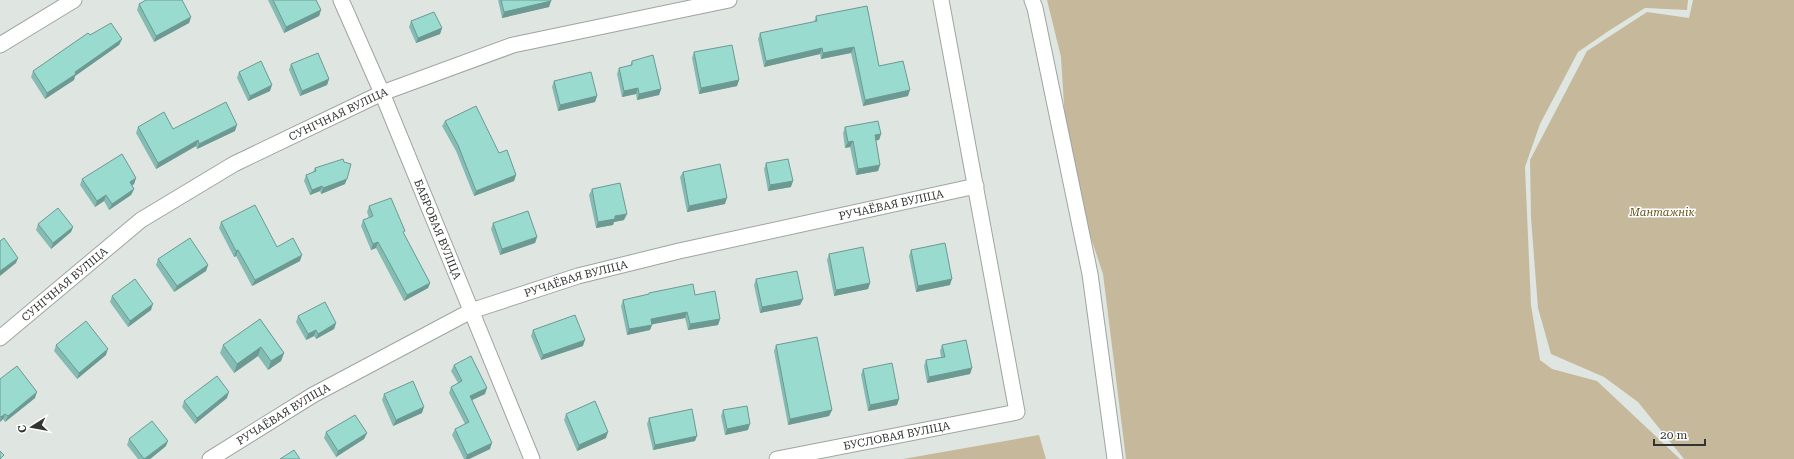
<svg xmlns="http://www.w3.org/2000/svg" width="1794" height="459" font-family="'Roboto Serif',serif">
<rect width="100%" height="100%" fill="#dfe6e1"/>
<g fill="#c6b89b">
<path d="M 1047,0 L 1688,0 L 1687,10 L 1645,8 L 1610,30 L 1578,52 L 1540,124 L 1525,167 L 1531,305 L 1540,360 L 1552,369 L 1597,381 L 1680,459 L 1126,459 L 1103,274 L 1068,169 L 1061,57 Z"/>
<path d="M 1693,0 L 1794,0 L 1794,459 L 1684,459 L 1638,402 L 1604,377 L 1551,354 L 1538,308 L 1531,218 L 1530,160 L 1587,51 L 1647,12 L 1689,18 Z"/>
<path d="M 1039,435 L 1046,459 L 903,459 Z"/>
</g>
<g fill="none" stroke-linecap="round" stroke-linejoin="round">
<g stroke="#9ea59f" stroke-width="17">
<g id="street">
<path id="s1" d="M 341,0 L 382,93 L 532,459"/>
<path d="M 1032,0 L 1035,8 L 1090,274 L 1115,459"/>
<path d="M 0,45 L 74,0"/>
<path id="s2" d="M 0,338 L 141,220 L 234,164 L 382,93 L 513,45 L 729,0"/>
<path id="s3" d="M 210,459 L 313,395 L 471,311 L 578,276 L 679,251 L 976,186"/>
<path id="s4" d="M 777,459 L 1017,412 L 941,0"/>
</g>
</g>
<use href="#street" stroke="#fff" stroke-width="15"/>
</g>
<g fill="#84bcb3">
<path d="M 268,0 L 316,0 L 321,10 L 319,16 L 284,33 Z"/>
<path d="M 498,0 L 551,0 L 549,7 L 502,18 Z"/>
<path d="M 139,4 L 191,17 L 189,23 L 154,42 L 137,10 Z"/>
<path d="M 816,16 L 879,66 L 908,96 L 863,106 L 851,53 L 821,59 L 820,54 L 764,67 L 758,39 L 760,33 L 814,22 Z"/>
<path d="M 411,21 L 442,28 L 440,34 L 416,43 L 409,27 Z"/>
<path d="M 90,35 L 122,39 L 119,45 L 75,76 L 74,80 L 45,99 L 31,77 L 33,71 Z"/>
<path d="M 694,52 L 739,80 L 737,86 L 699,94 L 692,58 Z"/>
<path d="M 632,61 L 661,89 L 659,95 L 637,100 L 636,94 L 622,97 L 617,74 L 619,68 L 630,66 Z"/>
<path d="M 291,64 L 329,79 L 327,85 L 300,96 L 289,70 Z"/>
<path d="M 239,72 L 270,91 L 248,101 L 237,78 Z"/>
<path d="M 554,81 L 597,96 L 595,102 L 558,111 L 552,87 Z"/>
<path d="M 445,121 L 499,153 L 516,175 L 514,181 L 474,196 L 456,151 L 442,126 Z"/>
<path d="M 138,127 L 173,129 L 235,131 L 197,149 L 196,146 L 156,169 L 136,133 Z"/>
<path d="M 845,127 L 881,134 L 879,140 L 876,140 L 880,165 L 878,171 L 856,175 L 850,147 L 845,148 L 843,133 Z"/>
<path d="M 766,163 L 791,187 L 768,191 L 764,169 Z"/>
<path d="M 315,168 L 345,184 L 321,194 L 320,191 L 310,195 L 304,181 L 306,175 L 313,172 Z"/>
<path d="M 683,172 L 725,204 L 687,212 L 680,177 Z"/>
<path d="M 136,178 L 134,184 L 132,185 L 134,189 L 131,195 L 109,210 L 104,201 L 95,207 L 80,185 L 82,179 Z"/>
<path d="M 592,189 L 624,220 L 614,222 L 613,225 L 596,228 L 589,195 Z"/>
<path d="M 369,206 L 404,234 L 430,283 L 428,288 L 404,301 L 376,248 L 371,250 L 361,226 L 363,220 L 369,218 L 367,212 Z"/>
<path d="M 221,222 L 277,247 L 300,261 L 252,286 L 236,256 L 234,257 L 219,228 Z"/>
<path d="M 493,223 L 537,237 L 535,243 L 500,255 L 491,229 Z"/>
<path d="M 38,224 L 73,227 L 71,232 L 51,249 L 36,230 Z"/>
<path d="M 911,250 L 950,285 L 916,292 L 909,256 Z"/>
<path d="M 829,254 L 870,283 L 868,289 L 834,296 L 827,260 Z"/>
<path d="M 158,259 L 208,265 L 206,271 L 174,292 L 156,265 Z"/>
<path d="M 756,279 L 803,299 L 800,305 L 760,313 L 754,285 Z"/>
<path d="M 695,295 L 720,319 L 718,325 L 688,330 L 685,318 L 652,324 L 650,330 L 627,335 L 621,306 L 623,300 Z"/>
<path d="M 112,296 L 151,310 L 128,327 L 110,302 Z"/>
<path d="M 298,316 L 336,323 L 334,329 L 316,339 L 314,336 L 306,340 L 296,322 Z"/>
<path d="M 260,319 L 284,353 L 281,361 L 268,370 L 258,356 L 234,373 L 220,353 L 223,345 Z"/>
<path d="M 533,330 L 583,346 L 541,360 L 531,336 Z"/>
<path d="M 56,345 L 106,355 L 77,379 L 54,351 Z"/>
<path d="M 776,345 L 832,410 L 829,416 L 788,425 L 774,351 Z"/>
<path d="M 942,345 L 972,368 L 970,374 L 927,383 L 924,366 L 926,360 L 941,357 L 940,351 Z"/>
<path d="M 454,365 L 485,394 L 472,400 L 490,449 L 469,459 L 464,459 L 452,435 L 455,429 L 465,424 L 449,393 L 451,387 L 458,383 L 451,371 Z"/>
<path d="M 863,369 L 899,399 L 897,405 L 868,411 L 861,375 Z"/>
<path d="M 0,379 L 35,398 L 5,422 L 3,419 L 0,422 Z"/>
<path d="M 384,394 L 422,413 L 393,426 L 382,400 Z"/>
<path d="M 227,398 L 195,424 L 182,407 L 184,401 Z"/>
<path d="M 723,410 L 748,430 L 725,435 L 721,416 Z"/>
<path d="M 566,414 L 606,438 L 577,451 L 564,420 Z"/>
<path d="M 649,418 L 695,441 L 653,450 L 647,424 Z"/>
<path d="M 326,432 L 367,433 L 364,439 L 336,457 L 324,438 Z"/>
<path d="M 129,439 L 166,446 L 150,459 L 138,459 L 127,445 Z"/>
</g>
<g fill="#6c9992">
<path d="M 551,1 L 549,7 L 502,18 L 504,12 Z"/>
<path d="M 321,10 L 319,16 L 284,33 L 286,27 Z"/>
<path d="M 191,17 L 189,23 L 154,42 L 156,36 Z"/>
<path d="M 442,28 L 440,34 L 416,43 L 418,38 Z"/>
<path d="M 122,39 L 119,45 L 75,76 L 74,80 L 45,99 L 47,93 L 75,72 Z"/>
<path d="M 854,47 L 851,53 L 821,59 L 823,53 Z"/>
<path d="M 822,48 L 820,54 L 764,67 L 766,61 Z"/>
<path d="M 329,79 L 327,85 L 300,96 L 302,91 Z"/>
<path d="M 739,80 L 737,86 L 699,94 L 701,88 Z"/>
<path d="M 272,85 L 270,91 L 248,101 L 250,96 Z"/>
<path d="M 638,88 L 636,94 L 622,97 L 624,91 Z"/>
<path d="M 661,89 L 659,95 L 637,100 L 639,94 Z"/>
<path d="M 910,90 L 908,96 L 863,106 L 865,100 Z"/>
<path d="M 597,96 L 595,102 L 558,111 L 560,105 Z"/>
<path d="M 237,125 L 235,131 L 197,149 L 199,144 Z"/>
<path d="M 881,134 L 879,140 L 872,141 L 875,135 Z"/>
<path d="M 198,140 L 196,146 L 156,169 L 158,163 Z"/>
<path d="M 853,141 L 850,147 L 845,148 L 848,142 Z"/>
<path d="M 880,165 L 878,171 L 856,175 L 858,169 Z"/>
<path d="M 516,175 L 514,181 L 474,196 L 476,191 Z"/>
<path d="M 136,178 L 134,184 L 128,188 L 130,182 Z"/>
<path d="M 347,179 L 345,184 L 321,194 L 323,188 Z"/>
<path d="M 793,181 L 791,187 L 768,191 L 770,185 Z"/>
<path d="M 322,186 L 320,191 L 310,195 L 312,190 Z"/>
<path d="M 134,189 L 131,195 L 109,210 L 112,204 Z"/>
<path d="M 106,195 L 104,201 L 95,207 L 97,201 Z"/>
<path d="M 727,198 L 725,204 L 687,212 L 689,206 Z"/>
<path d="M 627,214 L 624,220 L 614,222 L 613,225 L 596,228 L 598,222 L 615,216 Z"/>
<path d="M 73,227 L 71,232 L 51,249 L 53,243 Z"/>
<path d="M 537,237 L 535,243 L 500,255 L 502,249 Z"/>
<path d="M 378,242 L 376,248 L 371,250 L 373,244 Z"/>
<path d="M 238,250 L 236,256 L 234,257 L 236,251 Z"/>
<path d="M 302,255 L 300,261 L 252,286 L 255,280 Z"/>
<path d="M 18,258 L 16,263 L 0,276 L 0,271 Z"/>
<path d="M 208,265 L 206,271 L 174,292 L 177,286 Z"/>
<path d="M 952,279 L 950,285 L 916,292 L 918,286 Z"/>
<path d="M 430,283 L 428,288 L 404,301 L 407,295 Z"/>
<path d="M 870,283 L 868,289 L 834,296 L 836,290 Z"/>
<path d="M 803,299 L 800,305 L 760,313 L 762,307 Z"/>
<path d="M 153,304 L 151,310 L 128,327 L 130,321 Z"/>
<path d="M 687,312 L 685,318 L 649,325 L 651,319 Z"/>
<path d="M 720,319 L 718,325 L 688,330 L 690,324 Z"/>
<path d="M 336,323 L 334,329 L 316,339 L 318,334 Z"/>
<path d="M 652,325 L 650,330 L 627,335 L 629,329 Z"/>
<path d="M 316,330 L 314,336 L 306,340 L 308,334 Z"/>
<path d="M 585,340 L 583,346 L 541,360 L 543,355 Z"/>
<path d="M 261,347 L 258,356 L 234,373 L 237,364 Z"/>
<path d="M 108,349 L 106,355 L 77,379 L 79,373 Z"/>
<path d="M 284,353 L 281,361 L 268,370 L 271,361 Z"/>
<path d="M 972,368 L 970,374 L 927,383 L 929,377 Z"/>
<path d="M 487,388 L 485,394 L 468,402 L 470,396 Z"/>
<path d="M 37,392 L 35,398 L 5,422 L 8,416 Z"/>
<path d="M 229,392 L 227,398 L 195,424 L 197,418 Z"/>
<path d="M 899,399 L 897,405 L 868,411 L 870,405 Z"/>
<path d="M 424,407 L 422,413 L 393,426 L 396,420 Z"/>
<path d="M 832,410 L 829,416 L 788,425 L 790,419 Z"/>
<path d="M 5,414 L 3,419 L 0,422 L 1,417 Z"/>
<path d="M 750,424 L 748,430 L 725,435 L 727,429 Z"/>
<path d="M 608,432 L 606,438 L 577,451 L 579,445 Z"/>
<path d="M 367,433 L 364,439 L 336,457 L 338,451 Z"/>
<path d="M 697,436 L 695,441 L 653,450 L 655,445 Z"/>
<path d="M 168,441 L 166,446 L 150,459 L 145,459 Z"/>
<path d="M 492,443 L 490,449 L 469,459 L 466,459 L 467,455 Z"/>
</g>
<g fill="#9adbd0" stroke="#6c9992">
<path d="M 146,0 L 182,0 L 191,17 L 156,36 L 139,4 Z"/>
<path d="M 273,0 L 316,0 L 321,10 L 286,27 Z"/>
<path d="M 501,0 L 551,0 L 551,1 L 504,12 Z"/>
<path d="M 867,6 L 879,66 L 903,61 L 910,90 L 865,100 L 854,47 L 823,53 L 822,48 L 766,61 L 760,33 L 817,21 L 816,16 Z"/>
<path d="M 434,12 L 442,28 L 418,38 L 411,21 Z"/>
<path d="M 111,23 L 122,39 L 75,72 L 76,74 L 47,93 L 33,71 L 88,33 L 90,35 Z"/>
<path d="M 732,45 L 739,80 L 701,88 L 694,52 Z"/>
<path d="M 318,53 L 329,79 L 302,91 L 291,64 Z"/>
<path d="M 653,55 L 661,89 L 639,94 L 638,88 L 624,91 L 619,68 L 632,65 L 632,61 Z"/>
<path d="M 261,61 L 272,85 L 250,96 L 239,72 Z"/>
<path d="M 591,72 L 597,96 L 560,105 L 554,81 Z"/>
<path d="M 226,102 L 237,125 L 199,144 L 198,140 L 158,163 L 138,127 L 164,112 L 173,129 Z"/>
<path d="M 476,106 L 499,153 L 507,150 L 516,175 L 476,191 L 458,145 L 445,121 Z"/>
<path d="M 878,121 L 881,134 L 875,135 L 880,165 L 858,169 L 853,141 L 848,142 L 845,127 Z"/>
<path d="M 122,154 L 136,178 L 130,182 L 134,189 L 112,204 L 106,195 L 97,201 L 82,179 Z"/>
<path d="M 343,159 L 344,162 L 351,164 L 347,179 L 323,188 L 322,186 L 312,190 L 306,175 L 316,171 L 315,168 Z"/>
<path d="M 788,159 L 793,181 L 770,185 L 766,163 Z"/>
<path d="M 720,164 L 727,198 L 689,206 L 683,172 Z"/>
<path d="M 620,183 L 627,214 L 615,216 L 615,219 L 598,222 L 592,189 Z"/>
<path d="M 391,198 L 405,231 L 403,232 L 430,283 L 407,295 L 378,242 L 373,244 L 363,220 L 373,216 L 369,206 Z"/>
<path d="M 255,205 L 277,247 L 293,238 L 302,255 L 255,280 L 238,250 L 236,251 L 221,222 Z"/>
<path d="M 58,208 L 73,227 L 53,243 L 38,224 Z"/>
<path d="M 528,211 L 537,237 L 502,249 L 493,223 Z"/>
<path d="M 4,238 L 18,258 L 0,271 L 0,241 Z"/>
<path d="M 190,238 L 208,265 L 177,286 L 158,259 Z"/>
<path d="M 945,243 L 952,279 L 918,286 L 911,250 Z"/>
<path d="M 863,247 L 870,283 L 836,290 L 829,254 Z"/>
<path d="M 797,271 L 803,299 L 762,307 L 756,279 Z"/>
<path d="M 135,279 L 153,304 L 130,321 L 112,296 Z"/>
<path d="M 693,284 L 695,295 L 715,291 L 720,319 L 690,324 L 687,312 L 651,319 L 652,325 L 629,329 L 623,300 L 649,294 L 649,293 Z"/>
<path d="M 325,302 L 336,323 L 318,334 L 316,330 L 308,334 L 298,316 Z"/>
<path d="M 575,315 L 585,340 L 543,355 L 533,330 Z"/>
<path d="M 260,319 L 284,353 L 271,361 L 261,347 L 237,364 L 223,345 Z"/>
<path d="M 86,321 L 108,349 L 79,373 L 56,345 Z"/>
<path d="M 817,337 L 832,410 L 790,419 L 776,345 Z"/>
<path d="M 966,340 L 972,368 L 929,377 L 926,360 L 945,357 L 942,345 Z"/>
<path d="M 471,356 L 487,388 L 470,396 L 492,443 L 467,455 L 455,429 L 469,422 L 451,387 L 462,381 L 454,365 Z"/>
<path d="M 892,363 L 899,399 L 870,405 L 863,369 Z"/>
<path d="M 17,366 L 37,392 L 8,416 L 5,414 L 1,417 L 0,416 L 0,379 Z"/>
<path d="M 217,376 L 229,392 L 197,418 L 184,401 Z"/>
<path d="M 413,381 L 424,407 L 396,420 L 384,394 Z"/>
<path d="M 595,401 L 608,432 L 579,445 L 566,414 Z"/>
<path d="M 747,406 L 750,424 L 727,429 L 723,410 Z"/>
<path d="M 692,409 L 697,436 L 655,445 L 649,418 Z"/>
<path d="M 355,415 L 367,433 L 338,451 L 326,432 Z"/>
<path d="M 152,421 L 168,441 L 144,459 L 129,439 Z"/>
<path d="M 294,450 L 300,459 L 280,459 Z"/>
<path d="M 0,451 L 4,455 L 0,459 Z"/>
</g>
<g text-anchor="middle" stroke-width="3" stroke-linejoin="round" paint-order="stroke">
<g font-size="11" fill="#323432" stroke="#fff">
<text dy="4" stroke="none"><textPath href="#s2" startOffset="408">СУНІЧНАЯ ВУЛІЦА</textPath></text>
<text dy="4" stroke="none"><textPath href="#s3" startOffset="734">РУЧАЁВАЯ ВУЛІЦА</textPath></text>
<text dy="4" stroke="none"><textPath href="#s1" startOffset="249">БАБРОВАЯ ВУЛІЦА</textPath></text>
<text dy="4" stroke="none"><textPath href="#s3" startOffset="410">РУЧАЁВАЯ ВУЛІЦА</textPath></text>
<text dy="4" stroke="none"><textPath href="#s2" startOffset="84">СУНІЧНАЯ ВУЛІЦА</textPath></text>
<text dy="4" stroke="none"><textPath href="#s3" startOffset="86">РУЧАЁВАЯ ВУЛІЦА</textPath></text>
<text dy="4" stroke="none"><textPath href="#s4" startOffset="122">БУСЛОВАЯ ВУЛІЦА</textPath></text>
</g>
<g font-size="11" font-style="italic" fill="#664f17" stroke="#fff">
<text x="1662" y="216">Мантажнік</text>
</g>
</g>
<g transform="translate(32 427) rotate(259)" stroke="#ffffff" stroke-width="3" paint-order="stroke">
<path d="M0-3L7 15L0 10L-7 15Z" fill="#323432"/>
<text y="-6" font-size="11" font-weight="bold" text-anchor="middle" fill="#323432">С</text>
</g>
<path d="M1654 439v6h51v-6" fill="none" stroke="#323432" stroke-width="2"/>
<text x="1660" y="439" font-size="12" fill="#323432" stroke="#ffffff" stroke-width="3" paint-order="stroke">20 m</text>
</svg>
